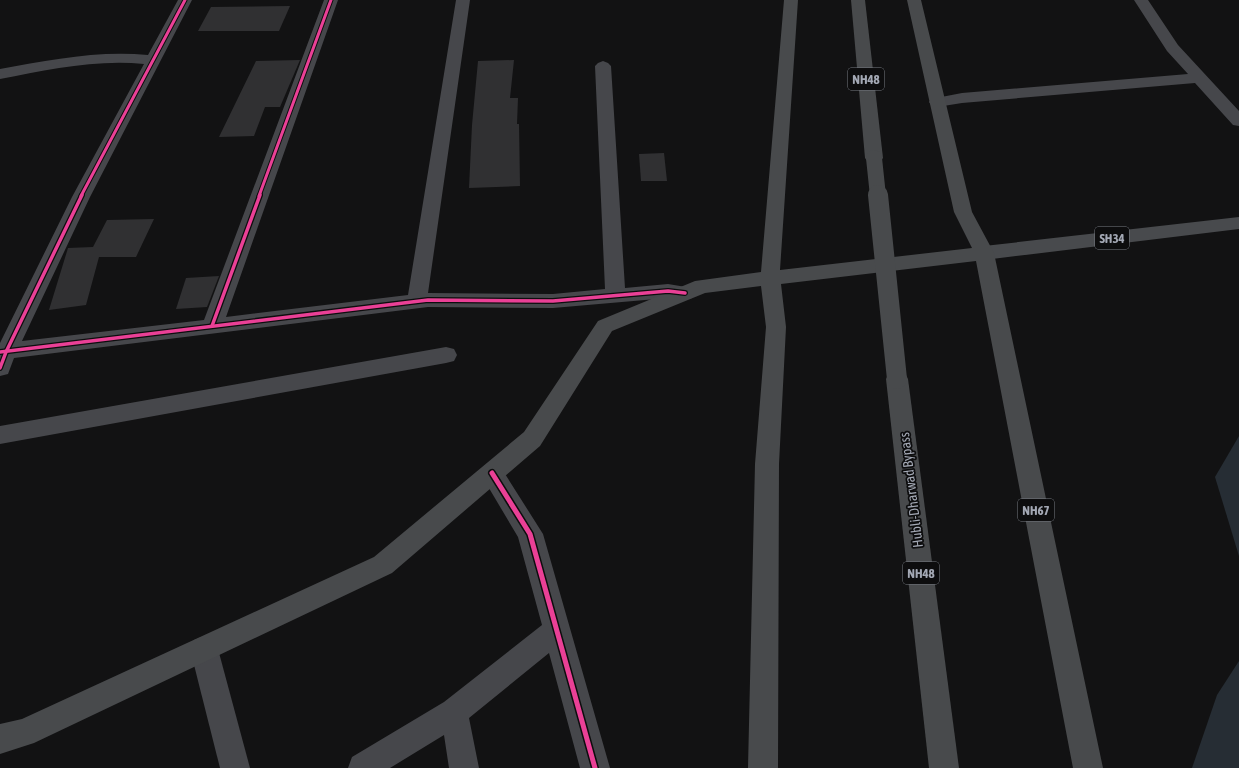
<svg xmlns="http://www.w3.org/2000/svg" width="1239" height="768" font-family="'Asap Condensed',sans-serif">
<rect width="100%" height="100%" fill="#121213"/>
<g fill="#262d34">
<path d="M 1239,436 L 1239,556 L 1215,477 Z"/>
<path d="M 1239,661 L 1239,768 L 1192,768 L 1217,695 Z"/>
</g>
<g fill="#303032">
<path d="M 290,6 L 279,31 L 198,31 L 211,7 Z"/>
<path d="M 300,60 L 280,107 L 265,107 L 254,136 L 219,137 L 256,61 Z"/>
<path d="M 514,60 L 510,98 L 518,98 L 517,124 L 519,124 L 520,186 L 469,188 L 472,125 L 478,61 Z"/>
<path d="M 664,153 L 667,181 L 641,181 L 639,154 Z"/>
<path d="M 154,219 L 136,257 L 99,257 L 86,305 L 49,310 L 68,248 L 93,247 L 107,220 Z"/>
<path d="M 219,276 L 207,307 L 176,309 L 186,278 Z"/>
</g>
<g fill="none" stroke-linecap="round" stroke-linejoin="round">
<g fill="#46474b" fill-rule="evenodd">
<path d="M 178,0 L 192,0 L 90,197 L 22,341 L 204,320 L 324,0 L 338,0 L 226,317 L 408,295 L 456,0 L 470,0 L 428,293 L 553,294 L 605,289 L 595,66 L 598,63 L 603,61 L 608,63 L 611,66 L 625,288 L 668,284 L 692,288 L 695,293 L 692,298 L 685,300 L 668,298 L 553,308 L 428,307 L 14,358 L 8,374 L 0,376 L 0,343 L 72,197 L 144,64 C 96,59 47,70 0,79 L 0,69 C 49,60 99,50 148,55 Z"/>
<path d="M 1134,0 L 1148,0 L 1178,45 L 1239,111 L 1239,126 L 1233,125 L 1195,83 L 962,103 L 937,107 L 931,105 L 929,102 L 931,99 L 962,93 L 1188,74 L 1167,51 Z"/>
<path d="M 446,347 L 454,349 L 457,355 L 454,361 L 446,363 L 0,444 L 0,426 Z"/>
<path d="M 492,463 L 500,466 L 543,534 L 610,768 L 580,768 L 549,653 L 469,718 L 479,768 L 449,768 L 444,735 L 390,768 L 348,768 L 352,757 L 444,702 L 542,625 L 518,537 L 480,473 L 484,466 Z"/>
<path d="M 204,636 L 214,640 L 218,649 L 250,768 L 220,768 L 190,649 L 194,640 Z"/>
</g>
<path fill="#484a4d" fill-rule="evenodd" d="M 1239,217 L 1239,229 L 984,260 L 977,258 L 974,253 L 977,248 L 984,246 Z"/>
<g fill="#484a4c" fill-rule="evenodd">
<path d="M 784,0 L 798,0 L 780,270 L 972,248 L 954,212 L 907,0 L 921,0 L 972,212 L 994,253 L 1103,768 L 1073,768 L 976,261 L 781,284 L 786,327 L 779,464 L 778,768 L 748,768 L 755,464 L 766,327 L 761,286 L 705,293 L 612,331 L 540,446 L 392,573 L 34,743 L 0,754 L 0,724 L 22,719 L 374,557 L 524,432 L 598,321 L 695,281 L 761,272 Z"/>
<path d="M 851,0 L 865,0 L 883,158 L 880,162 L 874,163 L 868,162 L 865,158 Z"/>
<path d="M 897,371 L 905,373 L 908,379 L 959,768 L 929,768 L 886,379 L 889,373 Z"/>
</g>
<path stroke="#484a4c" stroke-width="16" d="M 874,158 L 878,196"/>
<path stroke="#484a4c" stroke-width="20" d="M 878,195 L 897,379"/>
<g stroke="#0d0d0e" stroke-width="5">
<g id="cycleway-far2">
<path d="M 81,196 L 185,0"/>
<path d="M 259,196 L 331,0"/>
</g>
</g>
<g stroke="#0d0d0e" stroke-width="6">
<g id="cycleway-far1">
<path d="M 212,326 L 260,195"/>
<path d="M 0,352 L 428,300 L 553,301 L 668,291 L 685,293"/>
<path d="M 0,368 L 6,352 L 82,195"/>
</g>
</g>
<g stroke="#0d0d0e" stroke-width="8">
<path id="cycleway" d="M 492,473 L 530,534 L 595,768"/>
</g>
<use href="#cycleway-far2" stroke="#ea4096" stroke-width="3"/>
<use href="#cycleway-far1" stroke="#ea4096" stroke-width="3.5"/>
<use href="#cycleway" stroke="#ea4096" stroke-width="5"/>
</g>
<g text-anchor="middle" stroke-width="3.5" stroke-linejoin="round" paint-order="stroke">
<g fill="#0d0d0e" stroke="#767a82" stroke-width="1">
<rect x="848" y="68" width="36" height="22" rx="3"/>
<rect x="1095" y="227" width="34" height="22" rx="3"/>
<rect x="1018" y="499" width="36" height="22" rx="3"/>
<rect x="903" y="562" width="36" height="22" rx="3"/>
</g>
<g font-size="13" font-weight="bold" fill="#a3a8b4">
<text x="866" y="84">NH48</text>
<text x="1112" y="243">SH34</text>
<text x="1036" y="515">NH67</text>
<text x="921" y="578">NH48</text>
</g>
<g font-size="14" fill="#a3a8b4" stroke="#0d0d0e">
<text transform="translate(911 490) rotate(-97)" y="5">Hubli-Dharwad Bypass</text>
</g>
</g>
</svg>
